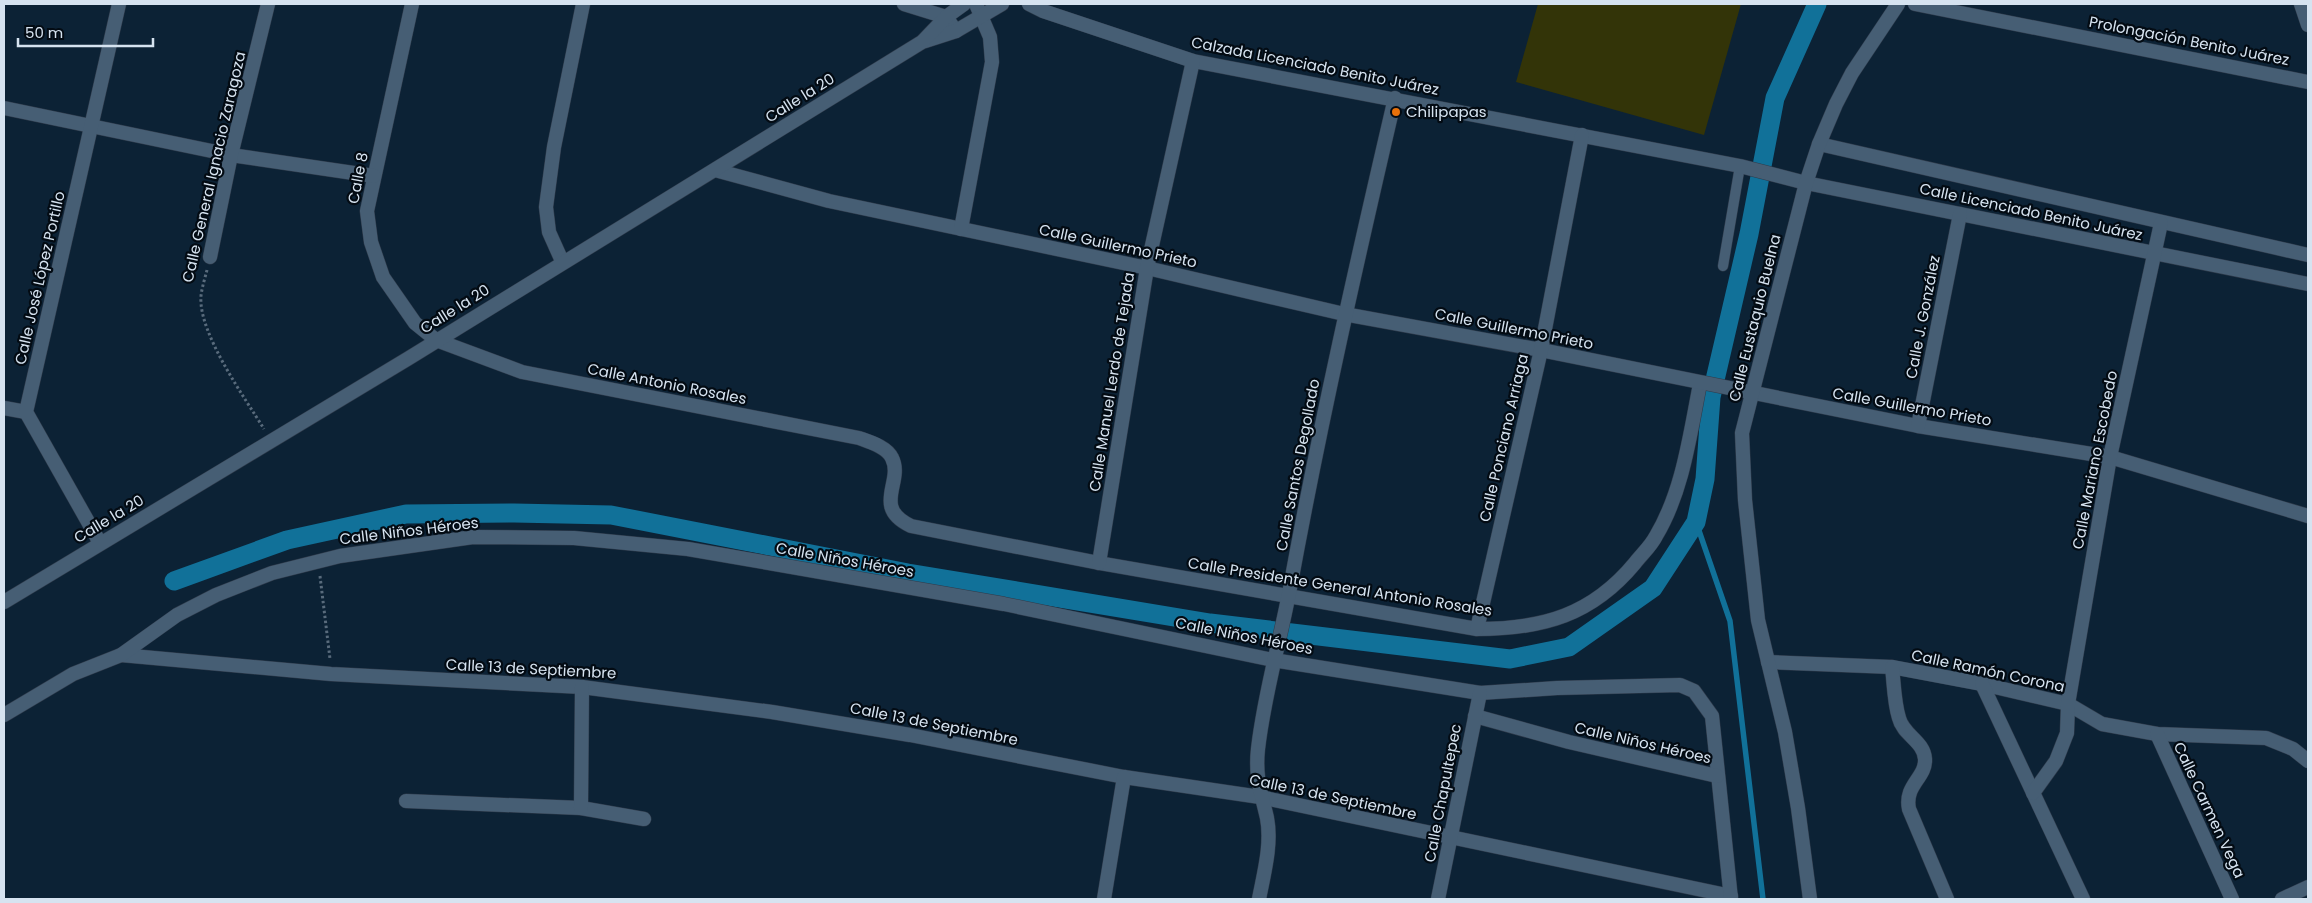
<svg xmlns="http://www.w3.org/2000/svg" width="2312" height="903" font-family="Poppins,sans-serif">
<rect width="100%" height="100%" fill="#0c2235"/>
<path fill="#333408" d="M 1538,4 L 1741,4 L 1704,135 L 1516,82 Z"/>
<g fill="none" stroke-linecap="round" stroke-linejoin="round">
<path stroke="#117199" stroke-width="5.5" d="M 1696,522 L 1730,621 L 1763,899"/>
<path stroke="#117199" stroke-width="19" d="M 174,581 L 287,540 L 406,514 L 514,513 L 611,515 L 908,573 L 1210,623 L 1510,659 L 1569,647 L 1653,588 L 1696,522 L 1705,479 L 1711,397 L 1749,234 L 1775,98 L 1817,4"/>
<g stroke="#2f3b4b" stroke-width="11">
<path id="service" d="M 1723,266 L 1740,166"/>
</g>
<g stroke="#2f3b4b" stroke-width="15">
<g id="minor">
<path d="M 412,4 L 367,211 L 371,242 L 383,277 L 415,323 L 436,340 L 522,372 L 859,438 C 870,442 887,447 892,458 C 904,482 871,507 911,526 L 1099,563 L 1477,629 C 1543,629 1592,615 1635,563 C 1642,554 1651,546 1656,536 C 1683,491 1690,434 1700,384"/>
<path d="M 904,4 L 946,17 L 956,31"/>
<path d="M 1029,4 L 1043,11 L 1193,61 L 1740,166 L 1806,183 L 2308,284"/>
<path d="M 1915,4 L 2308,82"/>
<path d="M 4,108 L 231,155 L 374,176"/>
<path d="M 1819,144 L 2308,255"/>
<path d="M 715,170 L 829,201 L 1147,268 L 1344,314 L 1541,350 L 1918,426 L 2110,457 L 2308,516"/>
<path d="M 961,229 L 992,62 L 990,37 L 976,4"/>
<path d="M 210,257 L 231,155 L 268,4"/>
<path d="M 562,261 L 549,232 L 546,207 L 554,147 L 583,4"/>
<path d="M 4,408 L 26,412"/>
<path d="M 1918,426 L 1960,214"/>
<path d="M 100,543 L 26,412 L 119,4"/>
<path d="M 1099,563 L 1147,268 L 1193,61"/>
<path d="M 1477,629 L 1541,350 L 1582,135"/>
<path d="M 121,655 L 331,674 L 582,687 L 772,712 L 910,735 L 1124,777 L 1260,797 L 1731,896"/>
<path d="M 1768,662 L 1892,667 L 1982,684 L 2068,704 L 2102,724 L 2157,734 L 2266,738 L 2293,749 L 2308,761"/>
<path d="M 1892,667 C 1894,684 1894,702 1899,718 C 1903,735 1924,741 1925,759 C 1926,778 1904,785 1909,809 L 1947,899"/>
<path d="M 1982,684 L 2083,899"/>
<path d="M 4,715 L 73,674 L 121,655 L 177,615 L 216,595 L 272,573 L 340,556 L 473,537 L 574,538 L 688,549 L 1004,604 L 1273,660 L 1480,693 L 1557,688 L 1680,685 L 1694,691 L 1712,716 L 1731,899"/>
<path d="M 1475,716 L 1569,742 L 1717,776"/>
<path d="M 2157,734 L 2232,899"/>
<path d="M 2033,793 L 2056,761 L 2067,733 L 2068,704 L 2110,457 L 2161,223"/>
<path d="M 406,801 L 581,808 L 644,819"/>
<path d="M 581,808 L 582,687"/>
<path d="M 1104,899 L 1124,777"/>
<path d="M 1259,899 C 1264,873 1272,844 1267,818 C 1261,792 1255,777 1258,749 C 1264,695 1280,642 1290,588 C 1320,424 1357,261 1395,98"/>
<path d="M 1438,899 L 1480,693"/>
<path d="M 1810,899 L 1798,808 L 1785,732 L 1758,620 L 1745,500 L 1742,433 L 1806,183 L 1819,144 L 1836,104 L 1852,73 L 1898,4"/>
<path d="M 2282,899 L 2308,887"/>
</g>
</g>
<g stroke="#2f3b4b" stroke-width="15">
<g id="tertiary">
<path d="M 2301,4 L 2308,25"/>
<path d="M 925,41 L 956,31 L 1002,4"/>
<path d="M 4,602 L 409,358 L 922,42 L 946,17 L 964,4"/>
</g>
</g>
<g stroke="#596b7c" stroke-width="3" stroke-dasharray="2.5 2.5" stroke-linecap="butt">
<path d="M 207,270 C 205,278 202,287 201,296 C 198,333 245,398 264,429"/>
<path d="M 320,576 L 330,659"/>
</g>
<use href="#service" stroke="#465e74" stroke-width="10"/>
<use href="#minor" stroke="#465e74" stroke-width="14"/>
<use href="#tertiary" stroke="#465e74" stroke-width="14"/>
</g>
<circle fill="#e8710a" stroke="#030b13" stroke-width="2" cx="1396" cy="112" r="5"/>
<g text-anchor="middle" stroke-width="4.5" stroke-linejoin="round" paint-order="stroke">
<g font-size="15" fill="#d6e3f0" stroke="#030b13">
<text transform="translate(2189 41) rotate(11)" y="5">Prolongación Benito Juárez</text>
<text transform="translate(1315 66) rotate(11)" y="5">Calzada Licenciado Benito Juárez</text>
<text transform="translate(800 98) rotate(-32)" y="5">Calle la 20</text>
<text transform="translate(214 167) rotate(-77)" y="5">Calle General Ignacio Zaragoza</text>
<text transform="translate(358 178) rotate(-79)" y="5">Calle 8</text>
<text transform="translate(2031 212) rotate(12)" y="5">Calle Licenciado Benito Juárez</text>
<text transform="translate(1118 246) rotate(12)" y="5">Calle Guillermo Prieto</text>
<text transform="translate(40 278) rotate(-77)" y="5">Calle José López Portillo</text>
<text transform="translate(455 309) rotate(-32)" y="5">Calle la 20</text>
<text transform="translate(1923 317) rotate(-79)" y="5">Calle J. González</text>
<text transform="translate(1755 318) rotate(-76)" y="5">Calle Eustaquio Buelna</text>
<text transform="translate(1514 329) rotate(11)" y="5">Calle Guillermo Prieto</text>
<text transform="translate(1112 382) rotate(-81)" y="5">Calle Manuel Lerdo de Tejada</text>
<text transform="translate(667 384) rotate(11)" y="5">Calle Antonio Rosales</text>
<text transform="translate(1912 407) rotate(10)" y="5">Calle Guillermo Prieto</text>
<text transform="translate(1504 438) rotate(-77)" y="5">Calle Ponciano Arriaga</text>
<text transform="translate(2095 460) rotate(-79)" y="5">Calle Mariano Escobedo</text>
<text transform="translate(1298 465) rotate(-79)" y="5">Calle Santos Degollado</text>
<text transform="translate(109 519) rotate(-31)" y="5">Calle la 20</text>
<text transform="translate(409 531) rotate(-7)" y="5">Calle Niños Héroes</text>
<text transform="translate(845 560) rotate(10)" y="5">Calle Niños Héroes</text>
<text transform="translate(1340 587) rotate(9)" y="5">Calle Presidente General Antonio Rosales</text>
<text transform="translate(1244 636) rotate(11)" y="5">Calle Niños Héroes</text>
<text transform="translate(531 669) rotate(3)" y="5">Calle 13 de Septiembre</text>
<text transform="translate(1988 671) rotate(12)" y="5">Calle Ramón Corona</text>
<text transform="translate(934 724) rotate(11)" y="5">Calle 13 de Septiembre</text>
<text transform="translate(1643 743) rotate(13)" y="5">Calle Niños Héroes</text>
<text transform="translate(1443 793) rotate(-79)" y="5">Calle Chapultepec</text>
<text transform="translate(1333 797) rotate(12)" y="5">Calle 13 de Septiembre</text>
<text transform="translate(2209 810) rotate(65)" y="5">Calle Carmen Vega</text>
</g>
<g font-size="15" fill="#d6e3f0" stroke="#030b13" text-anchor="start">
<text x="1406" y="117">Chilipapas</text>
</g>
</g>
<rect width="2312" height="903" fill="none" stroke="#d6e3f0" stroke-width="10"/>
<path d="M18 38v8h135v-8" fill="none" stroke="#d6e3f0" stroke-width="2.5"/>
<text x="25" y="38" font-size="15" fill="#d6e3f0" stroke="#030b13" stroke-width="4" paint-order="stroke">50 m</text>
</svg>
